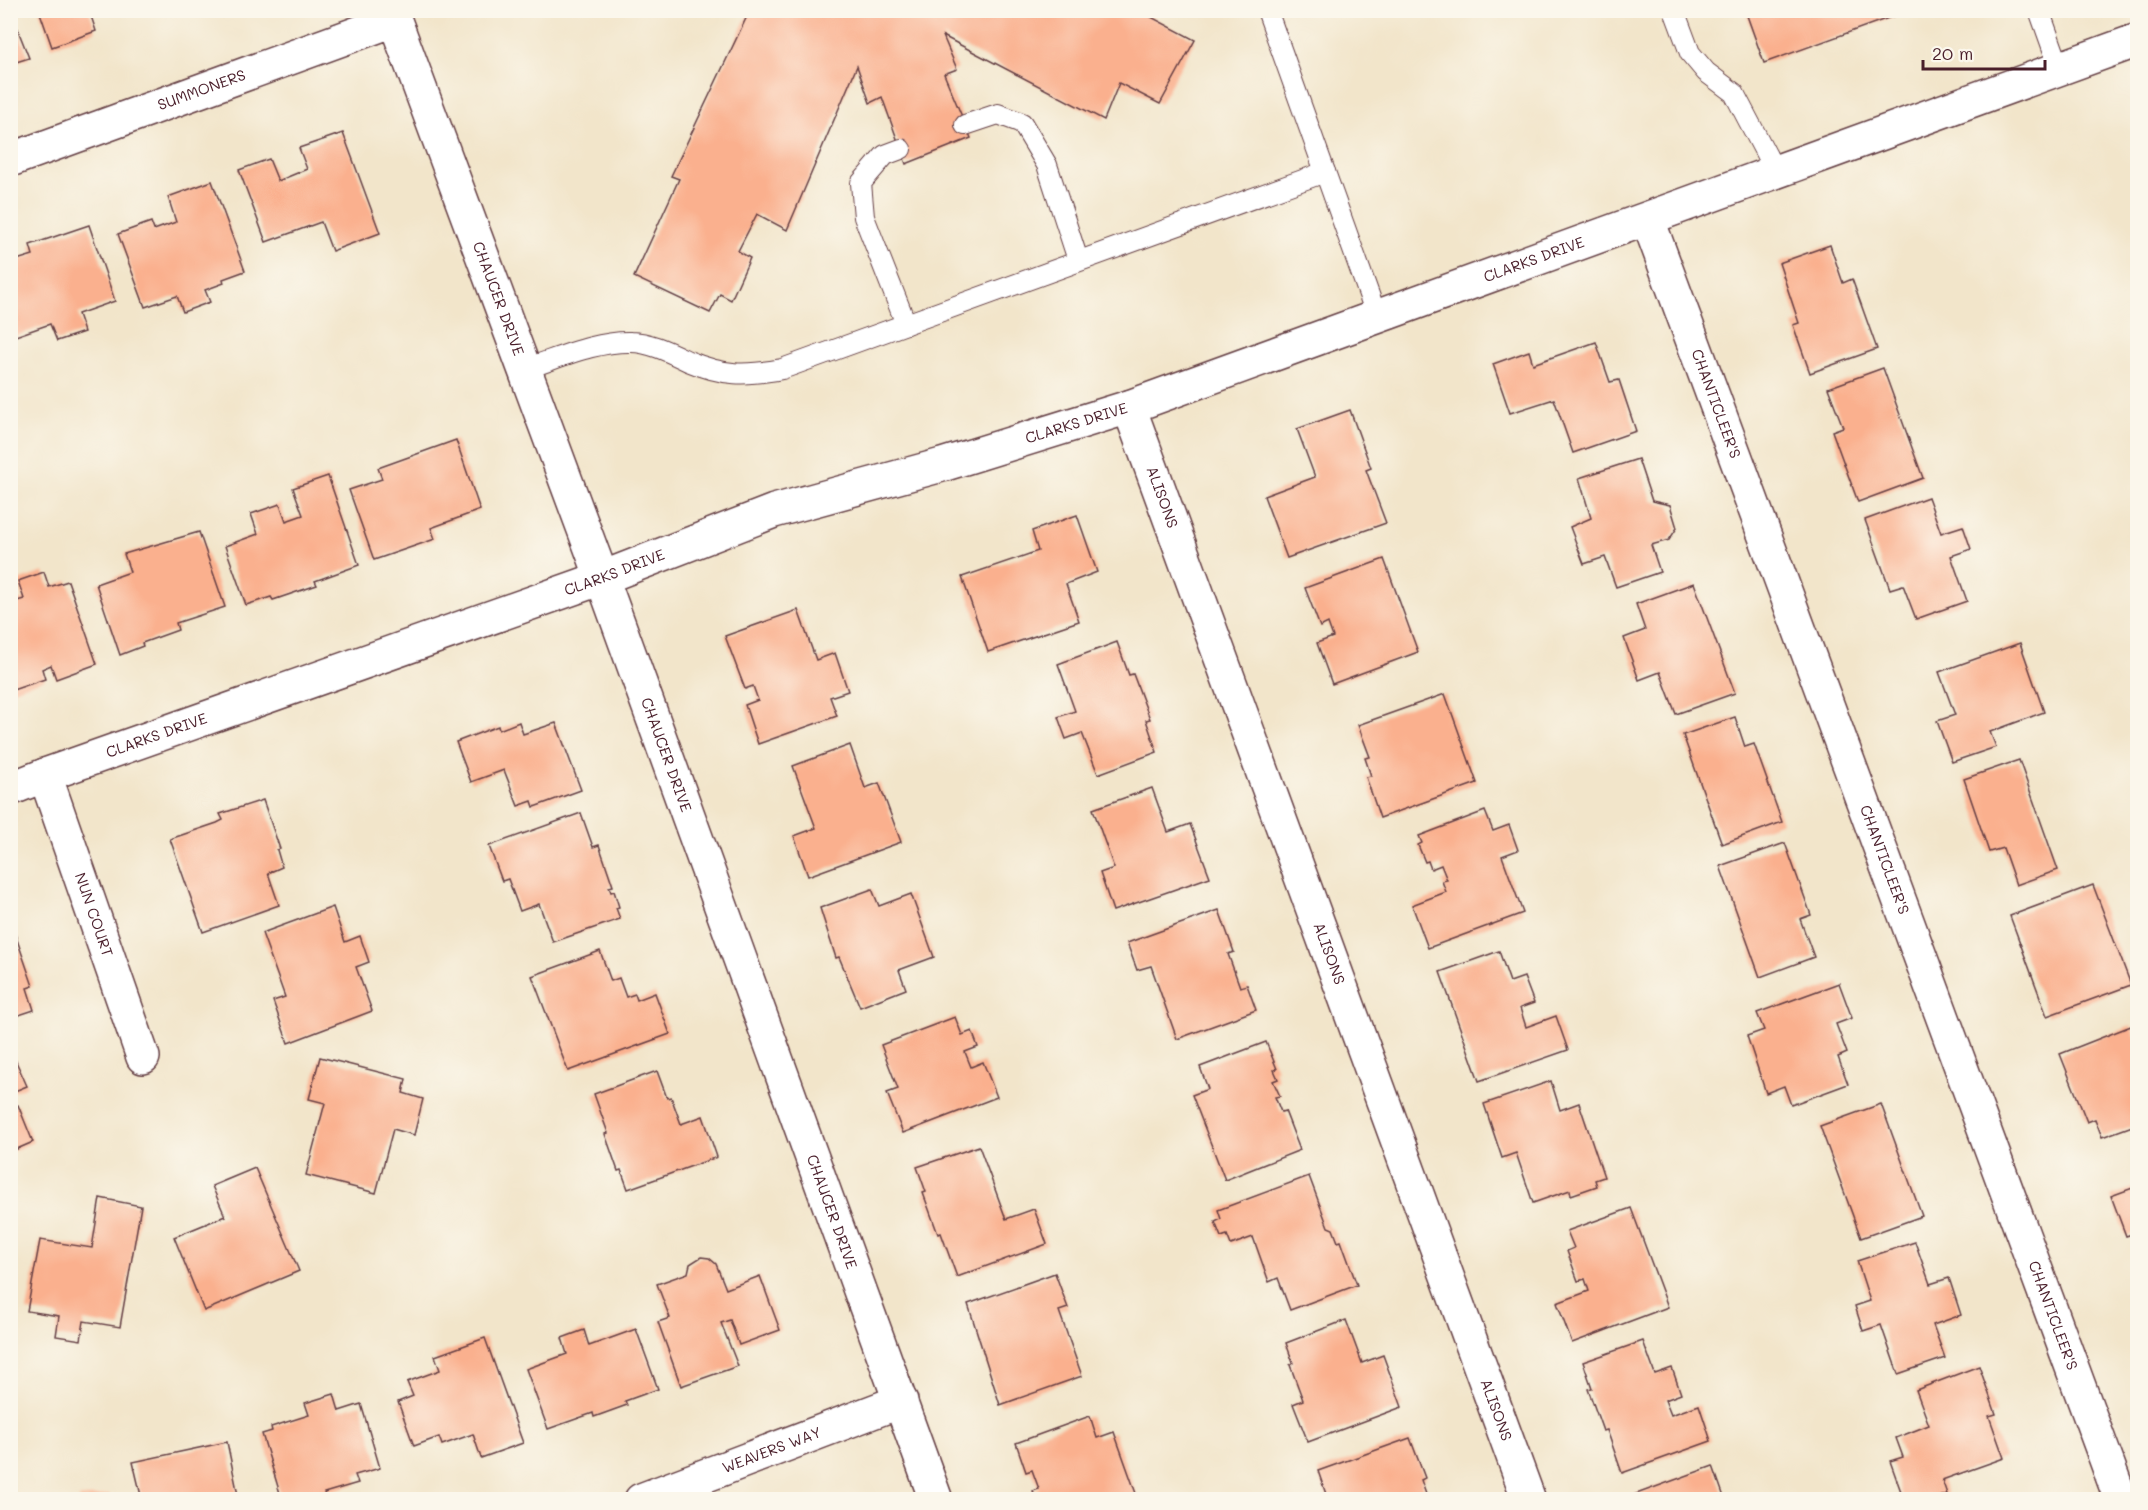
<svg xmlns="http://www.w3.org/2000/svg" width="2148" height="1510" font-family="Mali,sans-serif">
<rect width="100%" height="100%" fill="#fbf7ec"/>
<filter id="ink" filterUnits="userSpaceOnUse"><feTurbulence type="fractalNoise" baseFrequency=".0167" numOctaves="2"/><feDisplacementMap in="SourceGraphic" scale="12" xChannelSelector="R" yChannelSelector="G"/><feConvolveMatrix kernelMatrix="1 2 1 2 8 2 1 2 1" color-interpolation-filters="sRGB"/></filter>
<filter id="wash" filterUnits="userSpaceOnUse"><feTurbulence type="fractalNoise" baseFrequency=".008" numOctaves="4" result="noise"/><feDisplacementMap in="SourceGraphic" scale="24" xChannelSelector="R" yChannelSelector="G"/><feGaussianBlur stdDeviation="1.35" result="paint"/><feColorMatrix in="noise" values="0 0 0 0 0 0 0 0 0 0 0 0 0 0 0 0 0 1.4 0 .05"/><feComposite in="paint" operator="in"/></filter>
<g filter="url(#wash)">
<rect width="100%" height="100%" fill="#f2e5ca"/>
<g id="blocks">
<g fill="#fab08e">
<path d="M 10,10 L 29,58 L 10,64 Z"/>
<path d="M 39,10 L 89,10 L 96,31 L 52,47 Z"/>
<path d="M 750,10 L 1154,10 L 1151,17 L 1195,40 L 1160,104 L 1119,83 L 1104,120 L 943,36 L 957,69 L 944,74 L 971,138 L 906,164 L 882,97 L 870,103 L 857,66 L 787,230 L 757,214 L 738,251 L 750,258 L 731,300 L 720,294 L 710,313 L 634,277 L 679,179 L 671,176 Z"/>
<path d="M 1745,10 L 1908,10 L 1908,11 L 1764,63 Z"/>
<path d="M 343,133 L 380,233 L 332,251 L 321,222 L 266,242 L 239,170 L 269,159 L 278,181 L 307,169 L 299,148 Z"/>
<path d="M 212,181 L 245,271 L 223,279 L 224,283 L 205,290 L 210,302 L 183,312 L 177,296 L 145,307 L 118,234 L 151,222 L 154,230 L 176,222 L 168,197 Z"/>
<path d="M 89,225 L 115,301 L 78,314 L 84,332 L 57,341 L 50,324 L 10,338 L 10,262 L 33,255 L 30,245 Z"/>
<path d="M 1830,245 L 1843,283 L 1852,279 L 1877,349 L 1810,373 L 1793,325 L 1799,323 L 1779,263 Z"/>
<path d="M 1596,342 L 1610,382 L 1619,380 L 1636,431 L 1573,453 L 1554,399 L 1510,413 L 1493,364 L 1529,351 L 1533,364 Z"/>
<path d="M 1883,368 L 1923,478 L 1858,502 L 1832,431 L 1843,427 L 1828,388 Z"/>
<path d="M 1350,410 L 1371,468 L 1366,470 L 1386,523 L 1287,558 L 1264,496 L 1315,477 L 1297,429 Z"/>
<path d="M 456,440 L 480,510 L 431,528 L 435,539 L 374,560 L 349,490 L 382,479 L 378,468 Z"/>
<path d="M 1638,459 L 1652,501 L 1670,505 L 1677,528 L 1669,540 L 1651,545 L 1660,572 L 1616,587 L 1605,557 L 1584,564 L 1570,527 L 1591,518 L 1579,478 Z"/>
<path d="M 328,476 L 359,565 L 315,581 L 317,585 L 273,600 L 271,597 L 246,605 L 225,546 L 258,534 L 251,514 L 280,504 L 286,521 L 303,515 L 293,488 Z"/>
<path d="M 1928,497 L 1941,533 L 1963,526 L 1971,549 L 1951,556 L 1967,601 L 1916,619 L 1903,585 L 1890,589 L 1865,520 Z"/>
<path d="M 1077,515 L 1097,572 L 1066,584 L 1079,621 L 988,652 L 962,577 L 1038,551 L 1032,531 Z"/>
<path d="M 199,532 L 225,607 L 176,623 L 178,630 L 142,643 L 143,646 L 120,655 L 96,584 L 130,572 L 124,554 Z"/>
<path d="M 1384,559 L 1418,652 L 1332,684 L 1317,643 L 1333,637 L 1328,623 L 1320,627 L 1305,588 Z"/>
<path d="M 44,572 L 49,587 L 68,581 L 97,664 L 56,679 L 51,665 L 42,669 L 45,679 L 10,691 L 10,603 L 24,599 L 18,581 Z"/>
<path d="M 1694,583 L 1735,693 L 1676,714 L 1660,672 L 1639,680 L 1624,638 L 1645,630 L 1636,604 Z"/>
<path d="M 798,610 L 816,660 L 835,653 L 848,691 L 830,697 L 837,716 L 758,744 L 745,705 L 758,700 L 753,686 L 745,689 L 725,636 Z"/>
<path d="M 1117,642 L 1129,675 L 1133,674 L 1150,719 L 1146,720 L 1157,752 L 1098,774 L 1082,733 L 1066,739 L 1058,717 L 1075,711 L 1058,664 Z"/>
<path d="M 2020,643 L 2044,712 L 1990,732 L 1996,747 L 1952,762 L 1937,721 L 1955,715 L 1939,672 Z"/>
<path d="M 1445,694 L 1477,783 L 1380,818 L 1366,777 L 1371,776 L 1365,758 L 1370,757 L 1358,725 Z"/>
<path d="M 1735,717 L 1745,747 L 1754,744 L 1782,822 L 1722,844 L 1683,735 Z"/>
<path d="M 519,722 L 523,734 L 556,723 L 581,790 L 534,807 L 532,801 L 518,806 L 504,770 L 471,782 L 456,742 L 498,726 L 499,730 Z"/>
<path d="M 850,745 L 865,788 L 879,783 L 901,842 L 808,876 L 794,836 L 816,828 L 793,766 Z"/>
<path d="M 2019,760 L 2058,870 L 2016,885 L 2003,848 L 1989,852 L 1964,779 Z"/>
<path d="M 1152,788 L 1168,832 L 1190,824 L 1210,877 L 1113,911 L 1100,873 L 1114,868 L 1093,809 Z"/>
<path d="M 263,800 L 280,849 L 277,850 L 282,867 L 268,873 L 279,905 L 203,932 L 170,839 L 217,823 L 223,820 L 220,814 Z"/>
<path d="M 1485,811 L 1493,831 L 1509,825 L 1518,850 L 1502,856 L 1523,913 L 1428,948 L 1412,905 L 1446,892 L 1442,881 L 1447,880 L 1441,865 L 1431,869 L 1428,861 L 1425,862 L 1418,845 L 1422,843 L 1419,836 Z"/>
<path d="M 581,813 L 593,847 L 599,845 L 613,886 L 609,887 L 611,892 L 614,891 L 619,907 L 616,908 L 620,919 L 553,942 L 539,904 L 520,911 L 508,879 L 502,881 L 489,846 Z"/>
<path d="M 1785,843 L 1811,915 L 1800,919 L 1814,957 L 1760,977 L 1720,866 Z"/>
<path d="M 2093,885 L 2131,985 L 2047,1016 L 2010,916 Z"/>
<path d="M 872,889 L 879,906 L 911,894 L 934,957 L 899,970 L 906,989 L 860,1007 L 839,957 L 836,958 L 820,908 Z"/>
<path d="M 333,907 L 345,942 L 360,936 L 369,962 L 356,967 L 372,1011 L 288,1043 L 273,1001 L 285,997 L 262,933 Z"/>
<path d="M 1219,910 L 1234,952 L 1228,954 L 1240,987 L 1247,985 L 1256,1010 L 1177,1039 L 1151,966 L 1137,970 L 1127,943 Z"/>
<path d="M 13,928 L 33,986 L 27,988 L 34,1010 L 10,1018 L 10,929 Z"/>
<path d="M 600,951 L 611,981 L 619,978 L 626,997 L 635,994 L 637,1000 L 655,993 L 670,1034 L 568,1071 L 532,976 Z"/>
<path d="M 1499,951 L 1510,982 L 1524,977 L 1534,1003 L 1520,1008 L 1526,1027 L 1556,1016 L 1568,1050 L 1479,1081 L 1440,972 Z"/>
<path d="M 1839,983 L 1852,1018 L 1836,1024 L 1847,1053 L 1838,1057 L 1848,1084 L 1791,1105 L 1784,1086 L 1766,1093 L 1747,1036 L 1764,1030 L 1757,1013 Z"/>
<path d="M 955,1017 L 962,1035 L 972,1031 L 978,1047 L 965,1052 L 971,1067 L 983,1062 L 997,1097 L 903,1133 L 887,1093 L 898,1089 L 881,1045 Z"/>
<path d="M 2131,1026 L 2138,1042 L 2138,1124 L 2102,1137 L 2095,1119 L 2087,1122 L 2060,1054 Z"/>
<path d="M 1266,1042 L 1277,1069 L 1274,1070 L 1278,1079 L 1273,1081 L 1280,1096 L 1275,1097 L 1281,1112 L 1285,1111 L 1300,1150 L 1225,1180 L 1192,1095 L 1208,1089 L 1200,1067 Z"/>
<path d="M 10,1048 L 27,1086 L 10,1093 Z"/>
<path d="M 320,1057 L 406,1079 L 403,1093 L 423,1099 L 414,1135 L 393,1129 L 376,1193 L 306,1175 L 325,1103 L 309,1099 Z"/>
<path d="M 657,1071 L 667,1098 L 671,1097 L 681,1124 L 703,1116 L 717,1157 L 628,1189 L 621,1170 L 618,1171 L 605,1134 L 608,1133 L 594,1094 Z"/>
<path d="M 1551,1081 L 1560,1110 L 1579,1103 L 1604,1177 L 1595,1180 L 1597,1186 L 1571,1195 L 1570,1190 L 1533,1203 L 1516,1153 L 1502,1158 L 1484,1104 Z"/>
<path d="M 1881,1104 L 1922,1216 L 1861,1238 L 1820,1126 Z"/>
<path d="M 18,1105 L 33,1142 L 10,1152 L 10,1109 Z"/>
<path d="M 979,1146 L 1006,1219 L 1034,1209 L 1047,1244 L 957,1277 L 941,1233 L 938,1234 L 923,1193 L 926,1192 L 917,1167 Z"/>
<path d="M 255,1168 L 299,1271 L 204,1311 L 174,1237 L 225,1216 L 212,1186 Z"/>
<path d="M 1309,1176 L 1328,1227 L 1333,1229 L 1338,1242 L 1341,1241 L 1357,1285 L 1290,1310 L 1278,1278 L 1269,1282 L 1253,1237 L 1231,1245 L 1227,1235 L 1221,1237 L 1215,1222 L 1221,1219 L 1218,1210 Z"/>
<path d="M 2138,1186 L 2138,1232 L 2126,1236 L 2111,1196 Z"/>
<path d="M 100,1198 L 141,1206 L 120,1327 L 84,1321 L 81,1340 L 56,1336 L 59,1316 L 27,1311 L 40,1240 L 92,1248 Z"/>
<path d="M 1631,1208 L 1668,1307 L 1572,1343 L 1557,1303 L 1589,1291 L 1585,1279 L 1578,1281 L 1567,1251 L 1574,1248 L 1567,1231 Z"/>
<path d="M 1915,1242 L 1930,1284 L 1949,1278 L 1961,1315 L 1933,1325 L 1945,1358 L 1898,1374 L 1881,1325 L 1863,1331 L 1855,1306 L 1870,1301 L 1857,1261 Z"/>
<path d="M 701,1257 L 709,1258 L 716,1264 L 726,1289 L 760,1276 L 780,1330 L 739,1345 L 730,1320 L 721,1323 L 738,1366 L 681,1386 L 658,1322 L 670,1318 L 657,1284 L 688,1273 L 690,1264 Z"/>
<path d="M 1055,1273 L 1068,1308 L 1059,1311 L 1082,1376 L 1000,1405 L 968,1304 Z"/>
<path d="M 1346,1320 L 1362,1363 L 1383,1355 L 1402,1407 L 1308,1442 L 1293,1404 L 1303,1400 L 1290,1365 L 1293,1363 L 1286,1343 Z"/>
<path d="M 636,1329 L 658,1389 L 625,1401 L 627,1405 L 594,1417 L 593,1413 L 548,1429 L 526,1369 L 567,1354 L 562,1338 L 584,1330 L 589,1346 Z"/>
<path d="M 485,1338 L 523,1443 L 481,1458 L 473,1434 L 442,1445 L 439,1437 L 414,1446 L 398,1402 L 413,1396 L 407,1382 L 440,1370 L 435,1356 Z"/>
<path d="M 1643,1341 L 1655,1374 L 1672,1368 L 1681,1394 L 1665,1400 L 1671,1415 L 1699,1405 L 1711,1441 L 1622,1473 L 1607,1430 L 1603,1431 L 1588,1389 L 1592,1388 L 1583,1362 Z"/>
<path d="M 1979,1366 L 1996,1414 L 1989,1416 L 2004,1458 L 1942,1480 L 1947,1494 L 1932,1500 L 1904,1500 L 1890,1461 L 1903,1457 L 1896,1438 L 1929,1425 L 1916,1390 Z"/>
<path d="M 334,1394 L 339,1411 L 361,1404 L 380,1468 L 355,1475 L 358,1483 L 324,1493 L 326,1500 L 282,1500 L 262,1434 L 272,1431 L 271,1427 L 309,1415 L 305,1403 Z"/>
<path d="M 1090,1416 L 1097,1438 L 1114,1432 L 1138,1499 L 1036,1500 L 1033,1491 L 1039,1489 L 1032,1470 L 1026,1472 L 1016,1443 Z"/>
<path d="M 1410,1438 L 1425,1478 L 1421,1480 L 1428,1500 L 1356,1500 L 1355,1497 L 1328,1500 L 1318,1471 Z"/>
<path d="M 227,1442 L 239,1500 L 142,1500 L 133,1462 Z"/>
<path d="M 1713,1466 L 1725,1500 L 1628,1500 L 1628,1497 Z"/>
<path d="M 109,1495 L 110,1500 L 79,1500 L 79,1498 Z"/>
</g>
</g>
</g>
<g filter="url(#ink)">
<use href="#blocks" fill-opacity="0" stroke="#633d43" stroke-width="1.5"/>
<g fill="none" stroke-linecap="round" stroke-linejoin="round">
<g stroke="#633d43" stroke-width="22">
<g id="service">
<path d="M 1267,10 L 1377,317"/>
<path d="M 1674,10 L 1690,53 L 1706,72 L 1734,93 L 1776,173"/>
<path d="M 2039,10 L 2060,69"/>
<path d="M 965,125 L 998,114 L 1022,123 L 1047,165 L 1078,260"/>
<path d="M 901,149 L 885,155 L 861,183 L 864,217 L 906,324"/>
<path d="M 524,369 C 557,359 595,341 631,342 C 650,342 671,353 688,361 C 724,376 745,376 782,369 L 1325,172"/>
</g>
</g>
<g stroke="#633d43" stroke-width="36">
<g id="minor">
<path id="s1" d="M 391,10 L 602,578 L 936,1500"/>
<path id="s2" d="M 10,160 L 394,20"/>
<path id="s3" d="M 1648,220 L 2121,1500"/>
<path id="s4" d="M 1129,407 L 1529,1500"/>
<path id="s5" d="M 45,775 L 143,1057"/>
<path id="s6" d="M 10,789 L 45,775 L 602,578 L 774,511 L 942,465 L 1129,407 L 2138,40"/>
<path id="s7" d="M 641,1500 L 901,1401"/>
</g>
</g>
<use href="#service" stroke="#fff" stroke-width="20"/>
<use href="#minor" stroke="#fff" stroke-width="33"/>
</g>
</g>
<g text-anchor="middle" stroke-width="5" stroke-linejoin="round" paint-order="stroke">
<g font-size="15" fill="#4a1f2b" stroke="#fbf7ec">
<text dy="5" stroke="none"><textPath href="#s2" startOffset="204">SUMMONERS</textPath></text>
<text dy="5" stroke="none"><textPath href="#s6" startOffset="1614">CLARKS DRIVE</textPath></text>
<text dy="5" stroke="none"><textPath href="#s1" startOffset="308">CHAUCER DRIVE</textPath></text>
<text dy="5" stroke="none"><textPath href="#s3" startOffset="196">CHANTICLEER'S</textPath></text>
<text dy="5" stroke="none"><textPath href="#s6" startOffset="1128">CLARKS DRIVE</textPath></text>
<text dy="5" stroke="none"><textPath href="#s4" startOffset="96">ALISONS</textPath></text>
<text dy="5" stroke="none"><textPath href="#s6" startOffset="642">CLARKS DRIVE</textPath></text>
<text dy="5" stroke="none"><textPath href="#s6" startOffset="156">CLARKS DRIVE</textPath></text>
<text dy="5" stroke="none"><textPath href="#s1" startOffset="794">CHAUCER DRIVE</textPath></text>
<text dy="5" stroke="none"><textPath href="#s3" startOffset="682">CHANTICLEER'S</textPath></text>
<text dy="5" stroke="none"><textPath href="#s5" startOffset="148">NUN COURT</textPath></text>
<text dy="5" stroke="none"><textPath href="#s4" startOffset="582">ALISONS</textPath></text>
<text dy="5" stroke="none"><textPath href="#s1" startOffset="1280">CHAUCER DRIVE</textPath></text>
<text dy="5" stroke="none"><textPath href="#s3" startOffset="1168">CHANTICLEER'S</textPath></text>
<text dy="5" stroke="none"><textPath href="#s4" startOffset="1068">ALISONS</textPath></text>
<text dy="5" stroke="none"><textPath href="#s7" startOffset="140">WEAVERS WAY</textPath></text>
</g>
</g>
<rect width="2148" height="1510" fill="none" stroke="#fbf7ec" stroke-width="36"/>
<path d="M1923 60v9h122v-9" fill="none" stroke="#4a1f2b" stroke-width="3"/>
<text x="1932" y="60" font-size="18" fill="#4a1f2b" stroke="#fbf7ec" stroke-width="4.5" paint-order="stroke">20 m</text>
</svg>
